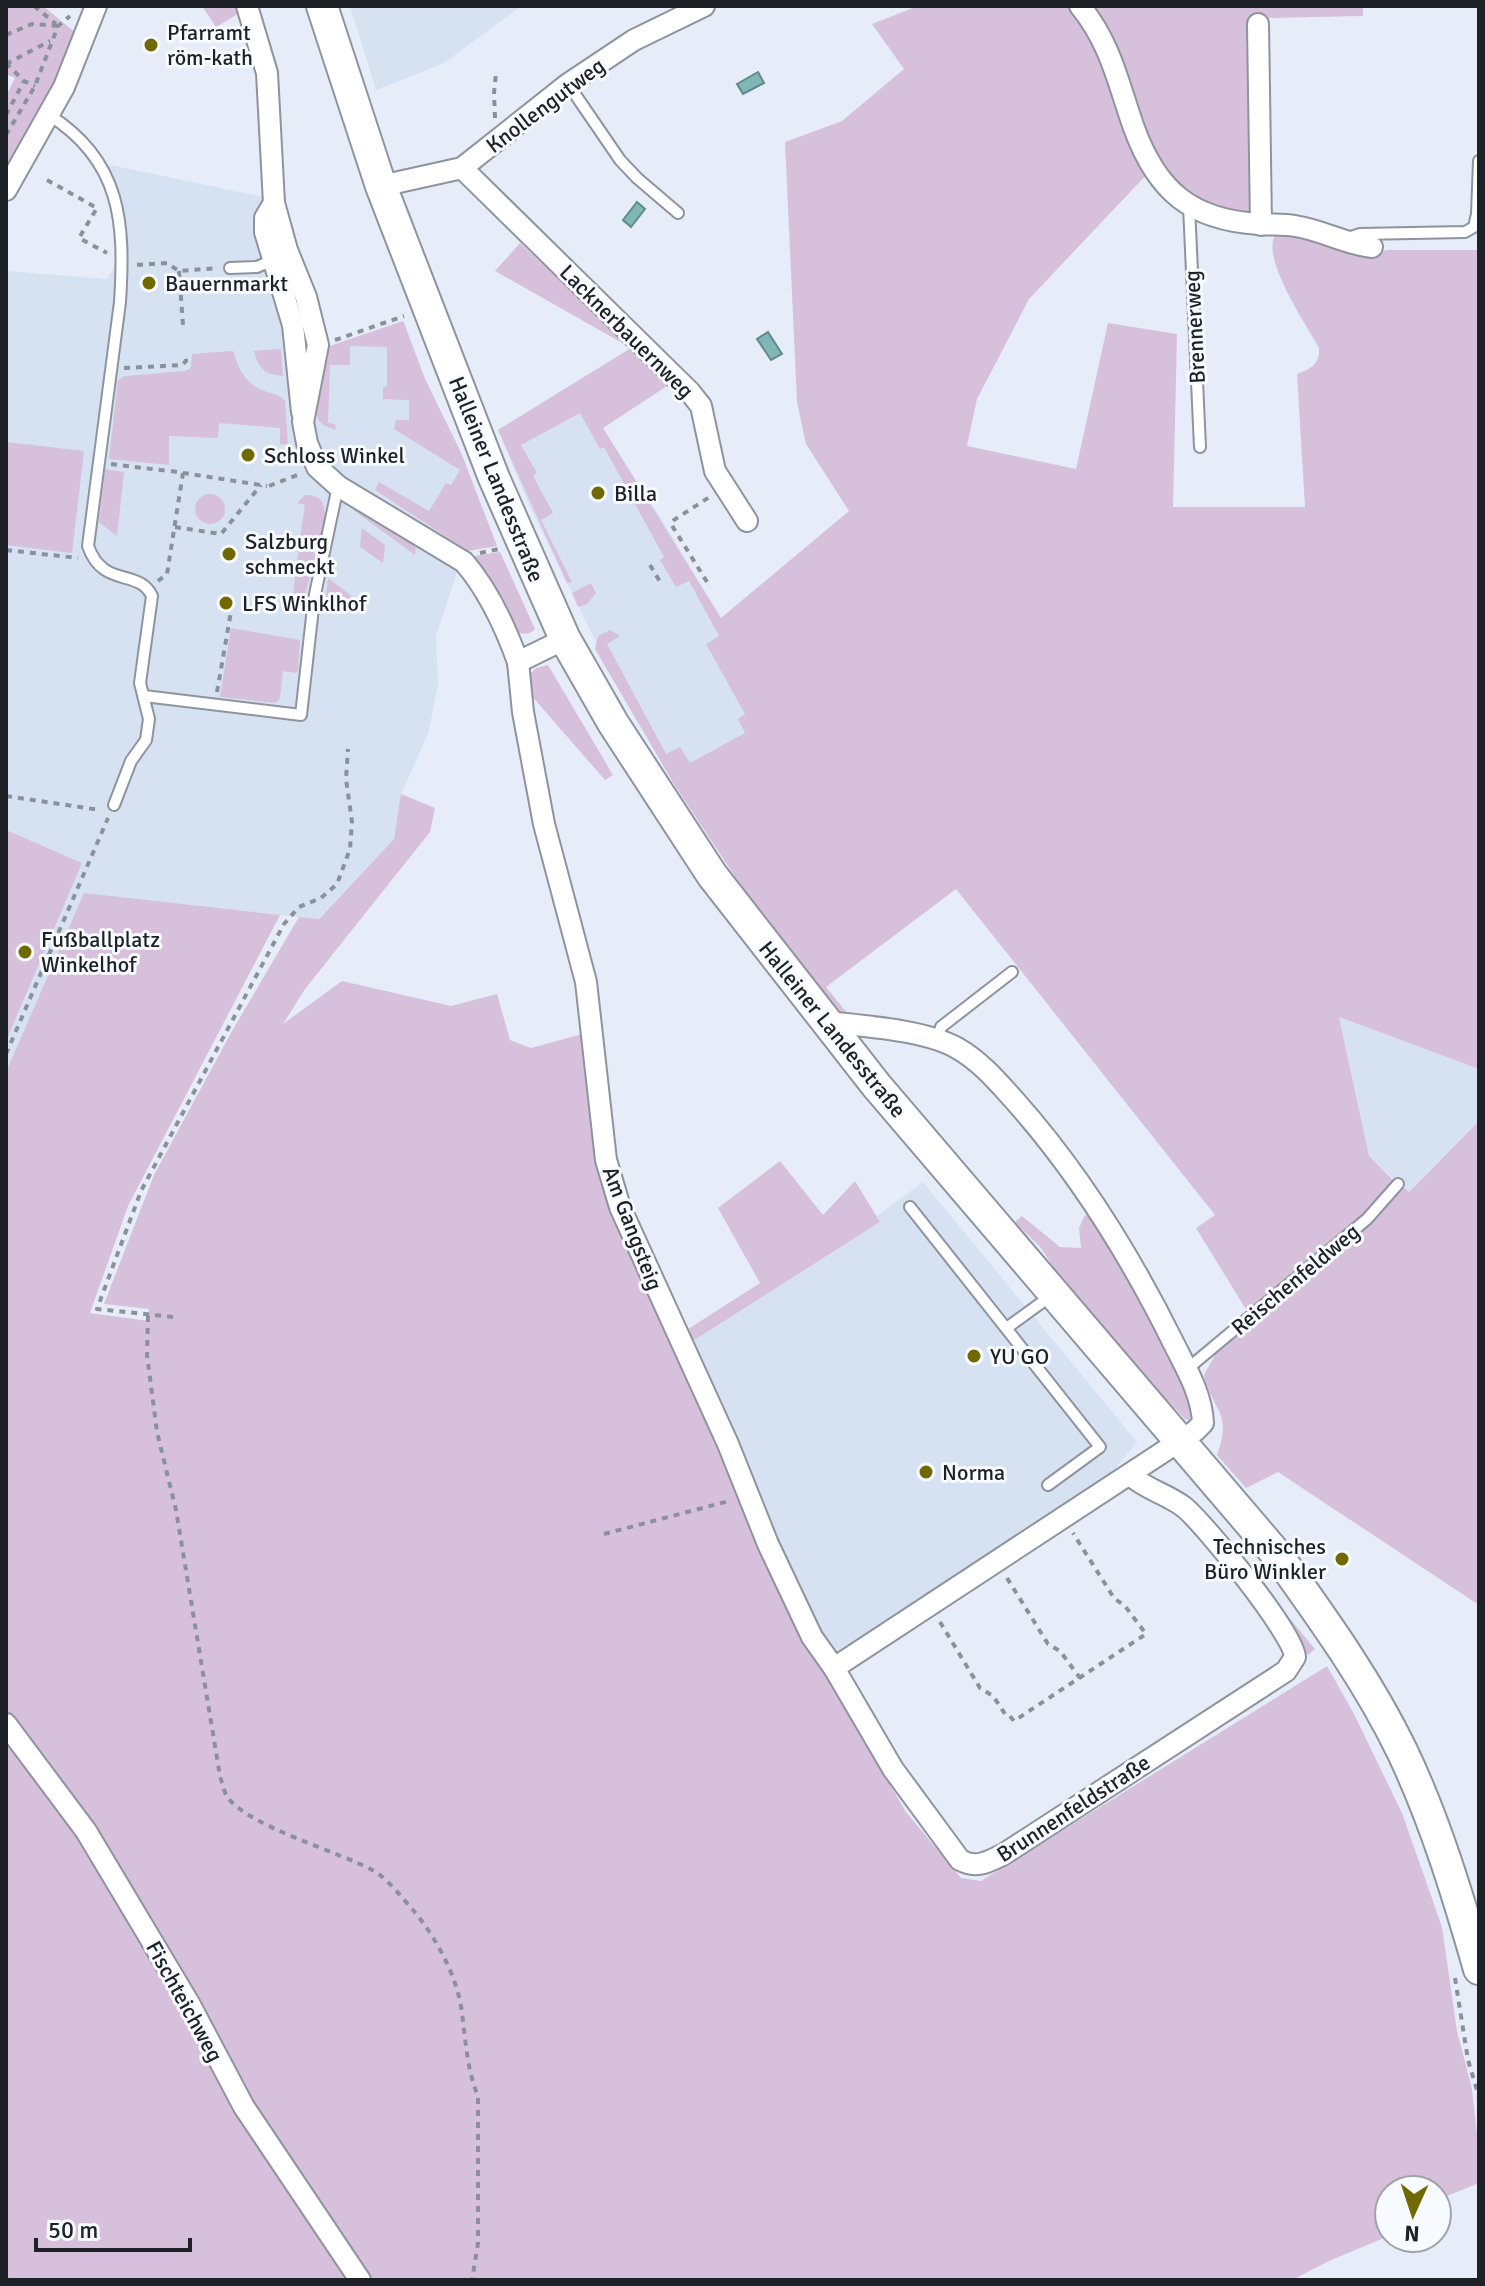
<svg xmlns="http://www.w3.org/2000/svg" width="1485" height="2286" font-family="Signika,sans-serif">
<rect width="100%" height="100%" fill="#e6edf8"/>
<g fill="#d6e1f2">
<path d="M 350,6 L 521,6 L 444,63 L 376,90 Z"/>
<path d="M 110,165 L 264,197 L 309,353 L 404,321 L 425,379 L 462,454 L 468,539 L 436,636 L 438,685 L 428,734 L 401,794 L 394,839 L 318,919 L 84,894 L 6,1072 L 6,271 L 107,279 L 118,261 L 112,202 L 103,176 Z"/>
<path d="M 574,384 L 665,525 L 721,618 L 758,734 L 677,789 L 595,649 L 596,642 L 530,507 L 498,430 Z"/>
<path d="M 1339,1017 L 1479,1069 L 1479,1121 L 1408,1192 L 1369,1156 Z"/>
<path d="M 923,1182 L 1137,1442 L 1111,1474 L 833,1654 L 827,1650 L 688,1344 L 880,1222 L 877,1216 Z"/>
</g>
<g fill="#d6c0db">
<path d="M 6,6 L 43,6 L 77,34 L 61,74 L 6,175 L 6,96 L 15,78 L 6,74 Z"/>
<path d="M 202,6 L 238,6 L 241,12 L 216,27 Z"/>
<path d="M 918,6 L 1070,6 L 1108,65 L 1150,171 L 1029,299 L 977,399 L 967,446 L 1076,469 L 1108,323 L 1177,334 L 1173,507 L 1305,507 L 1297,374 C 1311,369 1320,364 1319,348 C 1307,325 1259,257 1276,233 L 1285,233 L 1375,254 L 1387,250 L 1479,250 L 1479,1069 L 1339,1017 L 1369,1156 L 1393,1180 L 1370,1210 L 1247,1311 L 1196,1228 L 1215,1215 L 956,889 L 826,987 L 847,1013 L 833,1009 L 744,890 L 677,789 L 595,649 L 598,636 L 610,630 L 620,636 L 607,644 L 666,754 L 680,747 L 690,763 L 745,733 L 738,719 L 745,714 L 706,644 L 719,636 L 689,581 L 676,587 L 660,560 L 664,557 L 604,447 L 600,449 L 580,413 L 521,445 L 537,473 L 533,476 L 553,513 L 541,520 L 572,582 L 567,583 L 498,430 L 631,348 L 495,271 L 520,243 L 631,348 L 667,386 L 603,428 L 721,618 L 849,511 L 806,444 L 797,402 L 785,142 L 842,121 L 904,69 L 872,24 Z"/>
<path d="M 1091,6 L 1363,6 L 1363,16 L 1265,18 L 1252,213 L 1248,215 C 1224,210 1205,207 1185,192 C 1150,166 1110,50 1091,6 Z"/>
<path d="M 403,321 L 425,379 L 462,455 L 497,546 L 468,551 L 375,490 L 379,482 L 429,511 L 446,483 L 451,485 L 460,470 L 394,429 L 396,420 L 409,420 L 409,400 L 383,399 L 383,387 L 387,386 L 387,347 L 350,346 L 350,365 L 330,365 L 328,423 L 335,424 L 336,430 L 325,426 L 318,420 L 315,401 L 321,349 Z"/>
<path d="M 281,349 L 283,376 C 265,375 258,368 254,351 Z"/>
<path d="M 233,351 C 240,372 245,384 267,392 C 275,394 279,395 285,401 L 288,445 L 280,444 L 280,428 L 219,423 L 218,438 L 169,436 L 169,465 L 109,459 L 118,380 L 125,376 L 185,371 L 191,368 L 192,354 Z"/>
<path d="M 6,442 L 84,451 L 72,553 L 6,545 Z"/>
<path d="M 105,469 L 124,472 L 117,536 L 99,522 Z"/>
<circle cx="210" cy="509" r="15"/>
<path d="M 305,495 C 333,494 324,522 321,541 L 300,538 L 305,505 L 297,503 Z"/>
<path d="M 352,509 L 359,509 L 416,543 L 415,555 Z"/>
<path d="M 362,528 L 385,545 L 383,563 L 360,547 Z"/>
<path d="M 299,545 L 319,548 L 304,597 L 293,595 Z"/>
<path d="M 500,552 L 535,629 C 530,635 522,635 516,631 L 474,556 Z"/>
<path d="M 328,578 L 354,598 L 353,614 L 324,611 Z"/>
<path d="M 591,583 L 596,593 L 587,604 L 578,607 L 572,593 Z"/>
<path d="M 231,628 L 300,640 L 298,671 L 295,673 L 283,671 L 280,698 L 276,703 L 220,697 Z"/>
<path d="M 548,665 L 613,775 L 605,780 L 530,694 L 527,677 L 536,668 Z"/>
<path d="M 401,794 L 435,808 L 430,832 L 305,989 L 283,1024 L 342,981 L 451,1006 L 497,994 L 510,1040 L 531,1048 L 586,1033 L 599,1160 L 741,1492 L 770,1569 L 823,1670 L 906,1812 L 961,1878 L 981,1881 L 1327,1666 L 1353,1712 L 1402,1813 L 1442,1927 L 1457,2031 L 1472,2089 L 1479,2154 L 1479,2183 L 1437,2200 L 1437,2190 L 1389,2190 L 1389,2236 L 1331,2260 L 1292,2280 L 365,2280 L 6,1717 L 6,1072 L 84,893 L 280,915 L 128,1206 L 90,1313 L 148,1321 L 149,1309 L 104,1304 L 154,1175 L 232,1031 L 299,917 L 319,919 L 394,839 Z"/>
<path d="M 6,830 L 82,863 L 6,1041 Z"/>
<path d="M 1479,1121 L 1479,1605 L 1278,1472 L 1246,1488 L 1217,1455 C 1233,1411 1212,1411 1204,1375 L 1219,1348 L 1370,1224 L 1404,1188 L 1409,1192 Z"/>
<path d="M 780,1161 L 823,1215 L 855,1181 L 880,1222 L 688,1344 L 682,1333 L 760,1283 L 718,1208 Z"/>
<path d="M 1085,1215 L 1093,1217 C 1132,1280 1165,1344 1193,1412 L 1189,1420 L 1185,1419 L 1169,1402 L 1126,1365 L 1064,1284 L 1041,1248 L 1015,1222 L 1022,1216 L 1060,1247 L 1081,1248 L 1079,1228 Z"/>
<path d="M 1256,1578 L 1315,1649 L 1308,1655 Z"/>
<path d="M 6,1733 L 75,1830 L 352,2280 L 6,2280 Z"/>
</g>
<g fill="#7fb7b7" stroke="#628a8b" stroke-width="2">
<path d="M 758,72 L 764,83 L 743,94 L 737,84 Z"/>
<path d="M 637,202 L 645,209 L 631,227 L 623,220 Z"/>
<path d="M 768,332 L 782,354 L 771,360 L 757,339 Z"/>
</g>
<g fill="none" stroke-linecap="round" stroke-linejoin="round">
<g stroke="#8e949e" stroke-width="14">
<g id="service">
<path d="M 568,84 L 620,160 L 637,178 L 678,213"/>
<path d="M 49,115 C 122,161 125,224 120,302 L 88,546 C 103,589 139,568 152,596 L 140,683 L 149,719 L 146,740 L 131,761 L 114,805"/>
<path d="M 1189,206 L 1200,447"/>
<path d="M 1348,238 L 1360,234 L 1465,232 L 1474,227 L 1477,214 L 1479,161"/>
<path d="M 230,268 L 257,267 L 273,260"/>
<path d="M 144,696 L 301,715 L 314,599 L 338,486"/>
<path d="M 937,1041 L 941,1027 L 1012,972"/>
<path d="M 910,1207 L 1100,1447 L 1048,1485"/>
<path d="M 1008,1327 L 1052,1295"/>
<path d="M 1186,1370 L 1367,1219 L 1398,1184"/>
</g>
</g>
<g stroke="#8e949e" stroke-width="24">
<g id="minor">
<path d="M 247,6 L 267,73 L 274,203 L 287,250 L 306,297 L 318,345 L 303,422 L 307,443 L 317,467 L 338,486 L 464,562 C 489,591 505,626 518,662 L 565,639"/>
<path d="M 1080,6 C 1111,44 1118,83 1134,128 C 1157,191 1191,220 1259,224 C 1272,225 1283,224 1295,226 C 1322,230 1345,244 1372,247"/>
<path d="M 1258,24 L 1261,225"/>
<path d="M 462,168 L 690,392 L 701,406 L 715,471 L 747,521"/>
<path d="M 381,186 L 462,168 L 568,84 L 634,40 L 704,6"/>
<path d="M 6,190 L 64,87 L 96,6"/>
<path d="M 274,203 L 265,218 L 265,232 L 293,325 L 302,412"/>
<path d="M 518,662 L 523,712 L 544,824 L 586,982 L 606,1160 L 620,1207 L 728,1444 L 768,1544 L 812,1637 L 834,1668 L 893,1769 L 960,1860 C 977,1869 988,1862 1004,1854 L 1286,1671 L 1295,1657 C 1294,1634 1205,1524 1184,1507 C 1167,1494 1147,1490 1130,1475"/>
<path d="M 826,1022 C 863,1026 925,1030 957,1048 C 980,1061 997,1081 1015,1101 C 1079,1173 1131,1257 1174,1344 C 1186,1368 1202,1395 1203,1423 L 1195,1431 L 834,1668"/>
<path d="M 6,1724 L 86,1831 L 190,2005 L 244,2107 L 360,2280"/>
</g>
</g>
<g stroke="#8e949e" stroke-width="34">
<path id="secondary" d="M 322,6 L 381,186 L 494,478 L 565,639 L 613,723 L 712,875 L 876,1085 L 1278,1556 C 1323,1619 1368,1681 1402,1751 C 1435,1820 1458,1896 1479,1969"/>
</g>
<g stroke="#8b9198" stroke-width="4" stroke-dasharray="6 6" stroke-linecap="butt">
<path d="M 34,6 L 56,24"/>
<path d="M 6,35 L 32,24 L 58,26"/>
<path d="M 6,63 L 24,81 L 35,86"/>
<path d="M 6,64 L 50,41"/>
<path d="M 6,115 L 24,81"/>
<path d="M 495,118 L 494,93 L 496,73"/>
<path d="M 6,135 L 35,86 L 58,26 L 70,16"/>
<path d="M 47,180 L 97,208 L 79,238 L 107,253"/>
<path d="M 137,265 L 167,263 L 179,271 L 218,268"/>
<path d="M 179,271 L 183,325"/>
<path d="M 335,340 L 404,316"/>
<path d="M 124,368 L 182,365 L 186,361 L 185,354"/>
<path d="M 111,464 L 168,471"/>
<path d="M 171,471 L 267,486"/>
<path d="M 269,486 L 300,474"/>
<path d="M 175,527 L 221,534 L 261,485"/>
<path d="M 6,550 L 78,558"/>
<path d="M 480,553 L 499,549"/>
<path d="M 650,565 L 662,585"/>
<path d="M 158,581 L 167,574 L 183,473"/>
<path d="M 707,582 L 671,524 L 674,520 L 711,496"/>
<path d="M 217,692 L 233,600"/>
<path d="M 6,796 L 100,810"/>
<path d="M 6,1054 L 108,818"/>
<path d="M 148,1316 L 147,1355 L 157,1432 L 176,1510 L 220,1776 C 222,1782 224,1793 228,1798 C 252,1828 338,1851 374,1871 C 388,1879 402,1898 413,1910 C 434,1935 453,1969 460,2001 C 466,2033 465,2065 478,2096 L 478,2243 L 472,2280"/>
<path d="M 173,1317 L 97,1309 L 141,1191 L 284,924 L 299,907 L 321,898 L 337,884 L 350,849 L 352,822 L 346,779 L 348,749"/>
<path d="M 604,1534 L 729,1501"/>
<path d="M 1007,1578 L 1048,1644 L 1060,1651 L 1080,1678"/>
<path d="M 940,1622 L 980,1688 L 993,1696 L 1005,1714 L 1008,1714 L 1014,1721 L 1146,1634 L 1125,1606 L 1114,1598 L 1073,1533"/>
<path d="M 1455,1978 L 1468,2060 L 1479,2097"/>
<path d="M 6,2278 L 8,2280"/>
</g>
<use href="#service" stroke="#fff" stroke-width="10"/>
<use href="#minor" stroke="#fff" stroke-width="20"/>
<use href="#secondary" stroke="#fff" stroke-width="30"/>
</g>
<g fill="#6f6900" stroke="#f7fafe" stroke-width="3">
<circle cx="151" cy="45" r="8"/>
<circle cx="149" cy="283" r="8"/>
<circle cx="248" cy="455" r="8"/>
<circle cx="598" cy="493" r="8"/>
<circle cx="229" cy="554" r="8"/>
<circle cx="226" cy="603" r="8"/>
<circle cx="25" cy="952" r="8"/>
<circle cx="974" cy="1356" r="8"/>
<circle cx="926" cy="1472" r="8"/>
<circle cx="1342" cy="1559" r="8"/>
</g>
<g text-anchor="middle" stroke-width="6" stroke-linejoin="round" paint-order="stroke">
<g font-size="22" fill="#1e2125" stroke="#f7fafe" text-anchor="start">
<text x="167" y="40">Pfarramt<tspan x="167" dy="25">röm-kath</tspan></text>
<text x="165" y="291">Bauernmarkt</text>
<text x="264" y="463">Schloss Winkel</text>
<text x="614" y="501">Billa</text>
<text x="245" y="549">Salzburg<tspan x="245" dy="25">schmeckt</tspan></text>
<text x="242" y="611">LFS Winklhof</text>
<text x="41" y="947">Fußballplatz<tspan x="41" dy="25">Winkelhof</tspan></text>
<text x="990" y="1364">YU GO</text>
<text x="942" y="1480">Norma</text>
<text x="1326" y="1554" text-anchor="end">Technisches<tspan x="1326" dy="25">Büro Winkler</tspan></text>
</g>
<g font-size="22" fill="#1e2125" stroke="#f7fafe">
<text transform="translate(545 105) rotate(-37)" y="8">Knollengutweg</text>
<text transform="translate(1194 327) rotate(-93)" y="8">Brennerweg</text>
<text transform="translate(627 331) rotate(45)" y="8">Lacknerbauernweg</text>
<text transform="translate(497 479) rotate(68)" y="8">Halleiner Landesstraße</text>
<text transform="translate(833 1029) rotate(51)" y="8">Halleiner Landesstraße</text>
<text transform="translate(633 1228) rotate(69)" y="8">Am Gangsteig</text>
<text transform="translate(1295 1279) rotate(-40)" y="8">Reischenfeldweg</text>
<text transform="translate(1073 1808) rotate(-33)" y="8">Brunnenfeldstraße</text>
<text transform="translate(185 2001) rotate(61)" y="8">Fischteichweg</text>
</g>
</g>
<rect width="1485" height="2286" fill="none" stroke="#1e2125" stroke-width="16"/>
<g transform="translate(1413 2214) rotate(183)"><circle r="38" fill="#f7fafe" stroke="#a0a3a7" stroke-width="2"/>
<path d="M0-6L14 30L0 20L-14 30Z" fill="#6f6900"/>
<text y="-12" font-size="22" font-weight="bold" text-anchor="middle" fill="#1e2125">N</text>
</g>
<path d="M36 2238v12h154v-12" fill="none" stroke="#1e2125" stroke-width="4"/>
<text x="48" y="2238" font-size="24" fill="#1e2125" stroke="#f7fafe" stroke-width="6" paint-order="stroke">50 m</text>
</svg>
